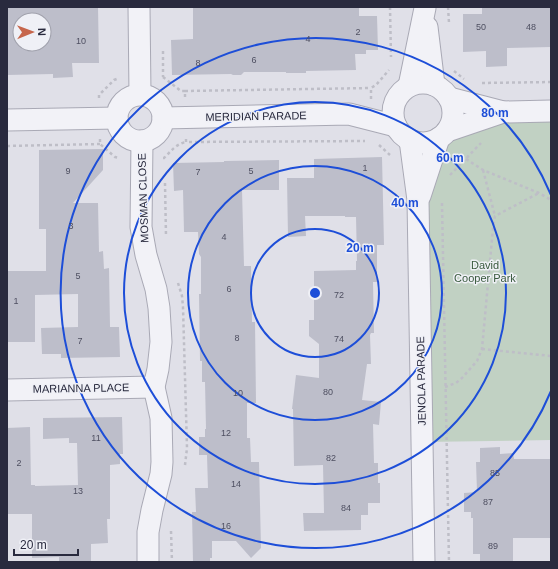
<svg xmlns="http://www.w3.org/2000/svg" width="558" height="569" font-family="Helvetica,sans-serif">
<rect width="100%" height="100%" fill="#e0e0e8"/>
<path fill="#c1d1c3" d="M 551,111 L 551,440 L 422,442 L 418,200 L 439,138 Z"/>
<g fill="#bdbeca" fill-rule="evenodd">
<path d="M 7,7 L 98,7 L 99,63 L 72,63 L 73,77 L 53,78 L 53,74 L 7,75 ZM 20,20 L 44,20 L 44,44 L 20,44 Z"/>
<path d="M 193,7 L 359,7 L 359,16 L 377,16 L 378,50 L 366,50 L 366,54 L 355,54 L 356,70 L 306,71 L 306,73 L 286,73 L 286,72 L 244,72 L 241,75 L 233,75 L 231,74 L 172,75 L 171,40 L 193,39 Z"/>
<path d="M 482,7 L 551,7 L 551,47 L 507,48 L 507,66 L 486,67 L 486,51 L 463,52 L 463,14 L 482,14 Z"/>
<path d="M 103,149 L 103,170 L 73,203 L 98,203 L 99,252 L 103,251 L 104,269 L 109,268 L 110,327 L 119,327 L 120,357 L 61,358 L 61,354 L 42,354 L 41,328 L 78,327 L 78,294 L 35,295 L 35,342 L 7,342 L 7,271 L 46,271 L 46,229 L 39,229 L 39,150 Z"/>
<path d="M 382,157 L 384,245 L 377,245 L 377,282 L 373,282 L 374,333 L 371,333 L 370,335 L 371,364 L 367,364 L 362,400 L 381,402 L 379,425 L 373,424 L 374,463 L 378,463 L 378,483 L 380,483 L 380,503 L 368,503 L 368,515 L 361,515 L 361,530 L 304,531 L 303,513 L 324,513 L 323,465 L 294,466 L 293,409 L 292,409 L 296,375 L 319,378 L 319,344 L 309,336 L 309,320 L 314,320 L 314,271 L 356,270 L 356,261 L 357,261 L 356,217 L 345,217 L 345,216 L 305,216 L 306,236 L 288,237 L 287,178 L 314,178 L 314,159 Z"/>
<path d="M 279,160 L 279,190 L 242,190 L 244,266 L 251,266 L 252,322 L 255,322 L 256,403 L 247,403 L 247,438 L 250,438 L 251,462 L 259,462 L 261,548 L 251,558 L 236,541 L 212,541 L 212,558 L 210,558 L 210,562 L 193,562 L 192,512 L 196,512 L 195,488 L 208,488 L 207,455 L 199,455 L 199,437 L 205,437 L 205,429 L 206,429 L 205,382 L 202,382 L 202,361 L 200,361 L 199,294 L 201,294 L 201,257 L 199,254 L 198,232 L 184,232 L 183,190 L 174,191 L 173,163 L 224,162 L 224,161 Z"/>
<path d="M 122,417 L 123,454 L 120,454 L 120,464 L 110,465 L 110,519 L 107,519 L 108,543 L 91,544 L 91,562 L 59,562 L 59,557 L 32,558 L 32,514 L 7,514 L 7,428 L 30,427 L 31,485 L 35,485 L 35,486 L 78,485 L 77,443 L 69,443 L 69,438 L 43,439 L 43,418 Z"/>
<path d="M 500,447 L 500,454 L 513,453 L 514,459 L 551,459 L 551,538 L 513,538 L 513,562 L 480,562 L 480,554 L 473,554 L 473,518 L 471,518 L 471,512 L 464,512 L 464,493 L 477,492 L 476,462 L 480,462 L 480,448 Z"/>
</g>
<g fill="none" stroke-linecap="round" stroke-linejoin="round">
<g stroke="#a9a9b5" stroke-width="23">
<g id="street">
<path d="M 139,7 L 140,94"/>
<path d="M 427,27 L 434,85"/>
<circle cx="423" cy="113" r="30"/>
<path d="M 409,86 L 425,8"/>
<circle cx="140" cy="118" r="23"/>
<path d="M 449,98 L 503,112 L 551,111"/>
<path d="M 163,118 L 349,114 L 396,126"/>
<path d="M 7,120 L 117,118"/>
<path d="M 447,131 L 503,112"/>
<path d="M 410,140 L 418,200 L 424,562"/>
<path d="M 142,141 L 141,227 L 146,255 L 156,289 L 159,308 L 161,342 L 158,369 L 154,387 L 161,418 L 162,462 L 161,474 L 152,510 L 148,532 L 148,562"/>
<path d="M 420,196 L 439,138"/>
<path d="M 7,390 L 154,387"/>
</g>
</g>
<g stroke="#bebec7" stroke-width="2.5" stroke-dasharray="3 3" stroke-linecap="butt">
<path d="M 390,7 L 391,57"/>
<path d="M 448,7 L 449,23"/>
<path d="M 163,51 L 163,77"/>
<path d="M 454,71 L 464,79"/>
<path d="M 163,77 L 181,91 L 185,91"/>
<path d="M 482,83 L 551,82"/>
<path d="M 185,97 L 185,91 L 371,88"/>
<path d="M 99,98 L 99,95 L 114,80 L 119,78"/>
<path d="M 371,99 L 371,88 L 376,85 L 389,70"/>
<path d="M 100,139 L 100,144 L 115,157 L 120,158"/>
<path d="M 186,139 L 186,142 L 365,141"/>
<path d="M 379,145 L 390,155"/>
<path d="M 7,146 L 100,144"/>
<path d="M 163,158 L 164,158 C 171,151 176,144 186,142"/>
<path d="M 466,159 L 483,170 L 539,193 L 551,200"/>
<path d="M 483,170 L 495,216"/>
<path d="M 450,175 L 481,143"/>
<path d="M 165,183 L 166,236"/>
<path d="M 442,203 L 449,562"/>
<path d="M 178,283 L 182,296 L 183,307 L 187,448 L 185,465"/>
<path d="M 482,349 L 551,356"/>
<path d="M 445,387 L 456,383 L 462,378 L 477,361 L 482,349 L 493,228 L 495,216 L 539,193"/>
<path d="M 171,531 L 172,562"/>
</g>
<use href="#street" stroke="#f2f2f7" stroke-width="21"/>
</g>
<g fill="none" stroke="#1d4ed8" stroke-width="2">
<circle cx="315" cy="293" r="64"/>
<circle cx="315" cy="293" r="127"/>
<circle cx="315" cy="293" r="191"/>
<path d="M551 391A255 255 0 1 1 551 195"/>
</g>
<g text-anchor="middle" stroke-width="3" stroke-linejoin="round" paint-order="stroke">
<g font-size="9" fill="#4e4f61">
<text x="481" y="30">50</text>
<text x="531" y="30">48</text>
<text x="358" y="35">2</text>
<text x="308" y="42">4</text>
<text x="81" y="44">10</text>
<text x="254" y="63">6</text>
<text x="198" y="66">8</text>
<text x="365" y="171">1</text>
<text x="68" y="174">9</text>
<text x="251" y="174">5</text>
<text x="198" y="175">7</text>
<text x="71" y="229">3</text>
<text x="224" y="240">4</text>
<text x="78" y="279">5</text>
<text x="229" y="292">6</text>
<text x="339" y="298">72</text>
<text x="16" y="304">1</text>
<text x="237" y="341">8</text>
<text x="339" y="342">74</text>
<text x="80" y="344">7</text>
<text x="328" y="395">80</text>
<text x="238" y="396">10</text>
<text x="226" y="436">12</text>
<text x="96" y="441">11</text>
<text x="331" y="461">82</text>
<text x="19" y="466">2</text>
<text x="495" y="476">85</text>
<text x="236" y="487">14</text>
<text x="78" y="494">13</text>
<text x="488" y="505">87</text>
<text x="346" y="511">84</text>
<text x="226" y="529">16</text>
<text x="493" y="549">89</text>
</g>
<g font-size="11" fill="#292a3e" stroke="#eff0f6">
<text transform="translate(256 116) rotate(-1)" y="4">MERIDIAN PARADE</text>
<text transform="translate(143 198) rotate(-92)" y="4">MOSMAN CLOSE</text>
<text transform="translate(421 381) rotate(-91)" y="4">JENOLA PARADE</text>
<text transform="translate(81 388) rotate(-1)" y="4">MARIANNA PLACE</text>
</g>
<g font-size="11" fill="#38593d" stroke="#eff0f6">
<text x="485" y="269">David<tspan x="485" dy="13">Cooper Park</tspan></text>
</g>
</g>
<circle cx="315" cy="293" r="6" fill="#1d4ed8" stroke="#eff0f6" stroke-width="2"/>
<g font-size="12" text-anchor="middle" font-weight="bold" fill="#1d4ed8" stroke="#eff0f6" stroke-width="3" stroke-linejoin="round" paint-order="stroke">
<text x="495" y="117">80 m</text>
<text x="450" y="162">60 m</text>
<text x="405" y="207">40 m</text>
<text x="360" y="252">20 m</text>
</g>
<rect width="558" height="569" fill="none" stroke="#292a3e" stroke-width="16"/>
<g transform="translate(32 32) rotate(89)"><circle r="19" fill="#eff0f6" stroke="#a0a1ac"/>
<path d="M0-3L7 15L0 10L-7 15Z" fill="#c6664c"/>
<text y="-6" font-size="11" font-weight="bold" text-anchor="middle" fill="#292a3e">N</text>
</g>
<path d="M14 549v6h64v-6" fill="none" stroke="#292a3e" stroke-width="2"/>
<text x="20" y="549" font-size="12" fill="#292a3e" stroke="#eff0f6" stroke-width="3" paint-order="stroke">20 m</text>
</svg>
